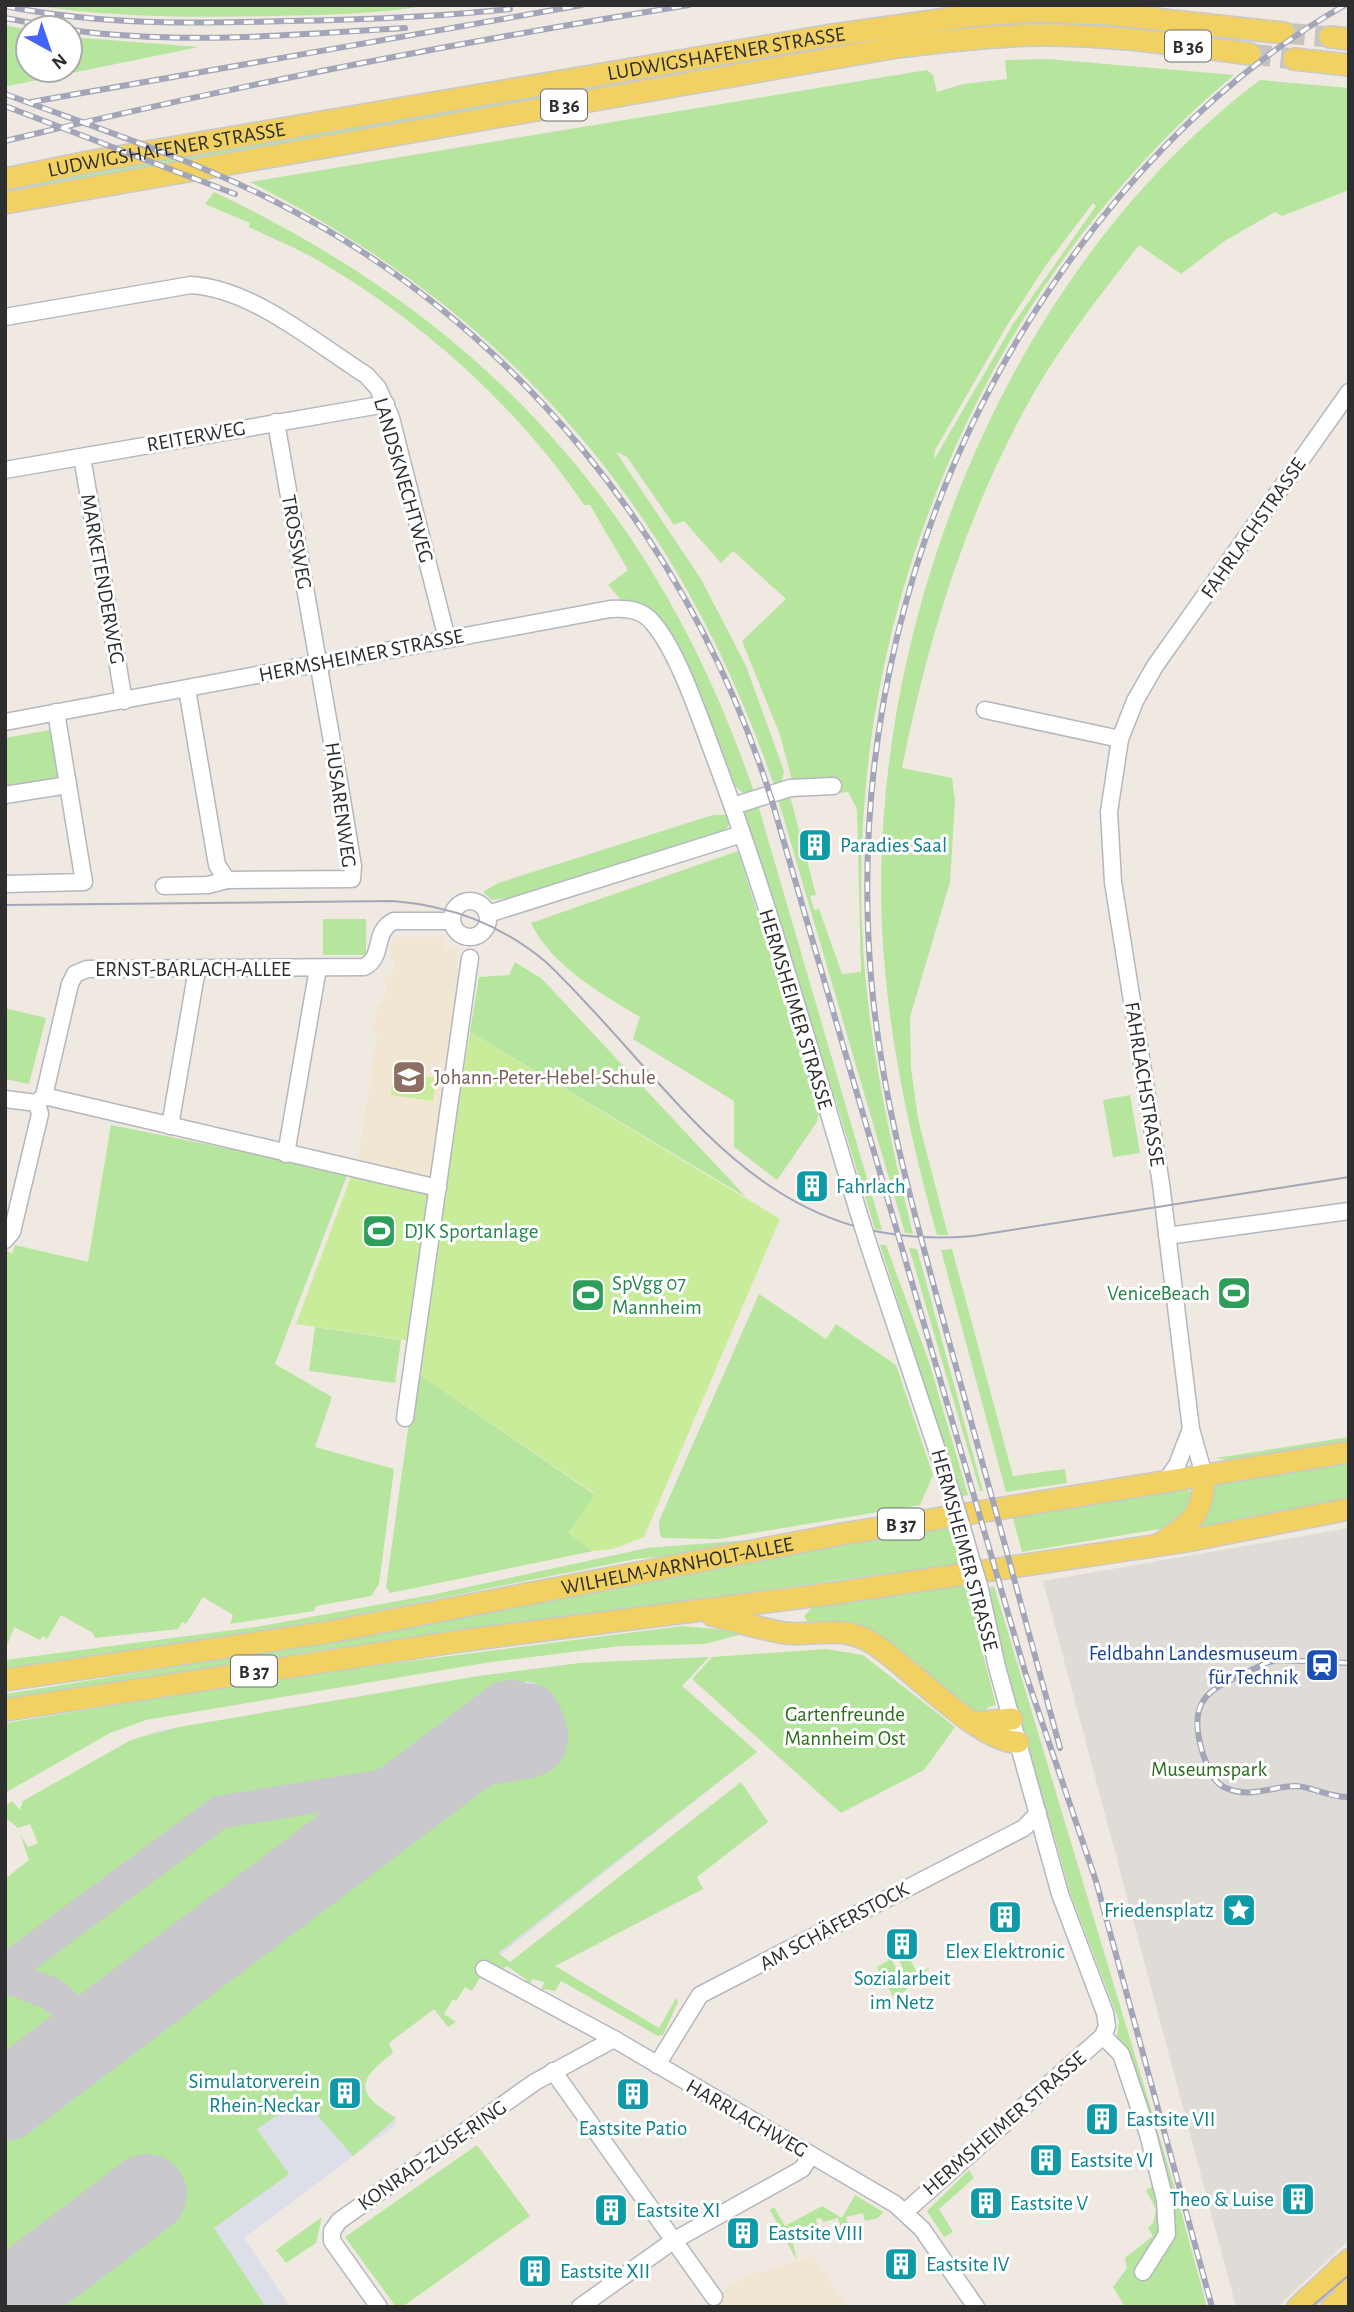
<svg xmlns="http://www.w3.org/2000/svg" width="1354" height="2312" font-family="'Alegreya Sans',sans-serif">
<rect width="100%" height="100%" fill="#efe9e1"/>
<g fill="#f0e6d1">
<path d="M 393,937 L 445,937 L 444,948 L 458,950 L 457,968 L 463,969 L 432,1176 L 357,1164 L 377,1037 L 373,1030 L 377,1008 L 383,1003 L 387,987 L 383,979 L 392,973 L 395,960 L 390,959 Z"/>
<path d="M 813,2256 L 847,2307 L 700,2307 L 746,2276 Z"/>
</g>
<path fill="#dcdee8" d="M 709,1657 L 682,1686 L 757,1752 L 342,2080 L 396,2118 L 395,2125 L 244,2238 L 290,2307 L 5,2307 L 5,1890 L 56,1851 L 23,1801 L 131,1740 L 158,1731 L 479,1676 L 580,1663 Z"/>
<g fill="#b6e59e" fill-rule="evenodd">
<path d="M 30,5 L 431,5 C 378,14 324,15 271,16 C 189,18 110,17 30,5 Z"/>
<path d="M 5,25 L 28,30 L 28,70 L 70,70 L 70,37 L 199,47 L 8,86 L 5,85 Z"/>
<path d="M 945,25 L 945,34 L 5,195 L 5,185 Z"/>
<path d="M 1048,59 L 1234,75 C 988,281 849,605 862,925 C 866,1031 888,1132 913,1234 L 905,1233 L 778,799 L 790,796 L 816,895 L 810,896 L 814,910 L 819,909 L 842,974 L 861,972 L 857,809 L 848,792 L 836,793 L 792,780 L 780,735 L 742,641 L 786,599 L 733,551 L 721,563 L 684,521 L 674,525 L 627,457 L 616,452 L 701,579 L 746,666 L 784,771 L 782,781 L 774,785 C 678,508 512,315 250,182 L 927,70 L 933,75 L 937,92 L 963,84 L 1007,79 L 1005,60 ZM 1093,203 L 1096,206 L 1013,324 L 934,460 L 935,450 L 1009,322 L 1046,265 Z"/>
<path d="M 1260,80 L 1349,88 L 1349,190 L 1282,216 L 1275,212 L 1226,240 L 1181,274 L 1139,245 C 1099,297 1057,349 1026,407 C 964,520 927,642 902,768 L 952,778 L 955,801 L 950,882 L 910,1017 L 911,1068 L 918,1119 L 948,1235 L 937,1235 C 909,1134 887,1032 882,927 C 869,619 1010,268 1260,80 Z"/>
<path d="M 214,192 C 484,320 657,508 754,792 L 743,793 L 735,786 L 708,714 L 666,626 L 646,607 L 621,600 L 608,585 L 628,570 L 590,505 L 584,505 C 518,407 422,321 319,261 C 295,247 272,239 249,227 L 250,223 L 205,204 Z"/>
<path d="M 56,729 L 64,779 L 5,788 L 5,738 Z"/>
<path d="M 758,805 L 882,1230 L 875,1229 L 835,1099 L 828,1088 L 744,816 L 746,809 Z"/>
<path d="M 713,815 L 726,815 L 729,824 L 726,830 L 509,902 L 508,898 L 492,900 L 483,892 L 498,883 Z"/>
<path d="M 738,851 L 819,1111 L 817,1122 L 777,1180 L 734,1147 L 734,1101 L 633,1039 L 640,1017 C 600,993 552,966 531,923 Z"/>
<rect x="323" y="919" width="43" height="36"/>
<path d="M 515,962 L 542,979 L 746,1197 L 470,1032 L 479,977 L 509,975 Z"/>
<path d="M 5,1008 L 46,1018 L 29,1084 L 5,1079 Z"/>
<path d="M 1130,1095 L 1140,1153 L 1113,1157 L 1103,1100 Z"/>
<path d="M 111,1125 L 348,1173 L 275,1364 L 332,1397 L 315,1447 L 394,1469 L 379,1584 L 371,1596 L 316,1606 L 314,1611 L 230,1624 L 233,1615 L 203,1597 L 186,1624 L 182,1622 L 178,1629 L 95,1638 L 93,1633 L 61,1615 L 47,1639 L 43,1636 L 40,1640 L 14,1627 L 5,1651 L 5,1249 L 12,1254 L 15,1245 L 88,1262 Z"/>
<path d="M 880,1245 L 886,1245 L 929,1362 L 968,1495 L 960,1497 Z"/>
<path d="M 909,1248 L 917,1249 L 983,1491 L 980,1491 Z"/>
<path d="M 952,1249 L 1013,1476 L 1065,1469 L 1067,1483 L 1006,1492 L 941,1250 Z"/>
<path d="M 759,1294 L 826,1339 L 836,1324 L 896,1365 L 933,1475 L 920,1505 L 718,1539 L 663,1538 L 660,1535 L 659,1521 Z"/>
<path d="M 315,1327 L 401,1340 L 395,1383 L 309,1371 Z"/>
<path d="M 416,1372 L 595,1495 L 569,1533 L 593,1551 L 390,1593 L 386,1587 Z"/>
<path d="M 1349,1437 L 1349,1442 L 1225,1460 L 1216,1458 Z"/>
<path d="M 1349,1460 L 1349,1500 L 1242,1518 L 1193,1532 L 1211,1484 Z"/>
<path d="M 1183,1488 L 1194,1493 L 1193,1506 L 1165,1528 L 1022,1552 L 1012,1515 Z"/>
<path d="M 953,1525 L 965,1563 L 321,1650 L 5,1701 L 5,1694 C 323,1645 637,1581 953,1525 Z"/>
<path d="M 749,1540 L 685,1554 L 636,1559 L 331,1620 L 5,1673 L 5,1660 L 256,1627 L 431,1595 L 647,1548 Z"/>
<path d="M 971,1584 L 978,1614 L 981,1647 L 996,1705 L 988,1707 L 982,1717 L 885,1643 L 808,1623 L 804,1616 L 812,1608 Z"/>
<path d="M 994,1586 L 1173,2182 L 1207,2307 L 1125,2307 L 1113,2287 L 1127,2268 L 1125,2258 L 1153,2236 L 1148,2228 L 1153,2223 L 1156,2210 L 1146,2190 L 1156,2184 L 1146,2165 L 1154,2151 L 1126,2052 L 1117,2037 L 1119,2021 L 1069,1890 L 1054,1835 L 1050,1835 L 990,1605 L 987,1588 Z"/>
<path d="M 682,1626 L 750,1632 L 705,1644 L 620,1646 L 491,1662 L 146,1720 L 110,1733 L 5,1793 L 5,1723 L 294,1676 Z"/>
<path d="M 826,1649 L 863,1655 L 955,1727 L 924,1770 L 841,1813 L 692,1679 L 712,1657 Z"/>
<path d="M 709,1657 L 682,1686 L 757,1752 L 498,1953 L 510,1962 L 741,1782 L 768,1822 L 697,1877 L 703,1889 L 555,1966 L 659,2028 L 676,1998 L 678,2002 L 663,2035 L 658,2036 L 561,1981 L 555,1991 L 545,1989 L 541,1993 L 544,1982 L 532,1979 L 529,1988 L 524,1989 L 526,1979 L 507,1966 L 497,1973 L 481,1976 L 472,1991 L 465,1987 L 456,2001 L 453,1999 L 444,2014 L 456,2022 L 448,2027 L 434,2009 L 389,2043 L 393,2053 C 354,2082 357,2094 396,2118 L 353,2156 L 302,2098 L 257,2129 L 289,2174 L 214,2228 L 266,2307 L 5,2307 L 5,2129 L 460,1786 L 546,1768 L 559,1757 L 565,1745 L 565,1730 L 536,1683 L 526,1681 L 419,1761 L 384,1775 L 208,1806 L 5,1960 L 5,1879 L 29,1860 L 20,1834 L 28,1847 L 38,1843 L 30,1824 L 18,1828 L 5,1817 L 5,1806 L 12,1801 L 20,1810 L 23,1801 L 131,1740 L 179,1727 L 479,1676 L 580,1663 Z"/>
<path d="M 320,1805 L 334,1809 L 335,1821 L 329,1828 L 98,2002 L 35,1976 L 30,1971 L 34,1961 L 217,1823 Z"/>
<path d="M 905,1949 L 917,1973 L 931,1967 L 895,2000 L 877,1967 L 891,1959 L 897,1970 L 902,1967 L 898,1956 Z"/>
<path d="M 6,1986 C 26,1988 68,2006 53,2033 C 45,2049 19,2062 5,2072 Z"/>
<path d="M 477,2145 L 530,2216 L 402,2307 L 396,2307 L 345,2237 Z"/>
<path d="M 969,2170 L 974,2178 L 939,2209 L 953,2232 L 944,2237 L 927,2211 Z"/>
<path d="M 855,2195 L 883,2212 L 878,2218 L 865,2221 L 863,2213 L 846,2217 L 848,2225 L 841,2227 L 838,2218 L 823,2222 L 821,2218 L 816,2219 L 819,2232 L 814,2233 L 812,2225 L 790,2230 L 797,2261 L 770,2210 L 774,2207 L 785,2226 L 822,2206 L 842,2218 Z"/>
<path d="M 322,2217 L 316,2243 L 286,2263 L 276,2250 Z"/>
</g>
<g fill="#c9ec9a">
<path d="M 470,1032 L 780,1219 L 644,1537 L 613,1549 L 593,1551 L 569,1534 L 595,1494 L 416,1372 Z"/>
<path d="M 394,1072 L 436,1078 L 433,1101 L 391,1095 Z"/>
<path d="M 352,1174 L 425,1190 L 432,1199 L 412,1341 L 296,1324 Z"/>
</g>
<path fill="#dfdcd8" d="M 1349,1528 L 1349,2240 L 1277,2307 L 1236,2307 L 1043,1581 Z"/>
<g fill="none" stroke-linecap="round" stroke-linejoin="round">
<g stroke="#c9c8cc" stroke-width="33">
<path d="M 342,1792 L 357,1797 L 366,1811 L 362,1829 L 350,1842"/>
<path d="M 5,1971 L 220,1812 L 529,1762 C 563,1753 552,1725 539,1703 C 525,1694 517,1708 511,1720"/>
<path d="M 5,1976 L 50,1993 L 74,2012 C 85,2038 65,2054 48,2069"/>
</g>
<g stroke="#c9c8cc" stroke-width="80">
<path d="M 5,2101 L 511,1720"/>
<path d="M 5,2301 L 147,2194"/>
</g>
<g stroke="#c8c4bd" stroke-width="21" stroke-dasharray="21 10" stroke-linecap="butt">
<path d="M 1284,33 L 1330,37"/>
<path d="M 1250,54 L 1294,59"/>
</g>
<g stroke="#b4b7c1" stroke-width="19">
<g id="minor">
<path d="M 5,317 L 191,285 C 253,289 314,342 366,375 L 378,388 L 391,418 L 445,631 L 445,639"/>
<path d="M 82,457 L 124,701"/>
<path d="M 5,470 L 386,404"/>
<path d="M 187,689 L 217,865 L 227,880"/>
<path d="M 985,710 L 1120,739"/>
<path d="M 5,722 L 610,609 C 626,608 642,609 653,623 C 678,652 699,716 713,753 C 771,906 814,1067 862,1224"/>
<path d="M 5,795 L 68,785"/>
<path d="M 733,806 L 790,788 L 833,786"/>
<path d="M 5,884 L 84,882 L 56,712"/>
<path d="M 164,886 L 208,885 L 227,880 L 352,879 L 353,866 L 341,793 L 276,422"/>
<circle cx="470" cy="919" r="18"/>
<path d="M 488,914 L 742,834"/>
<path d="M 44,1096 L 438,1188"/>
<path d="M 5,1099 L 37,1103 L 44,1096 L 70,984 L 75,974 L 87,969 L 364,967 C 385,957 372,931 394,921 L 452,921"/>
<path d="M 170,1126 L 197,969"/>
<path d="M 286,1154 L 318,968"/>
<path d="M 1167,1236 L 1349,1211"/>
<path d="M 5,1240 L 12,1232 L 40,1114 L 37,1103"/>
<path d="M 868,1243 L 953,1498"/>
<path d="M 405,1418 L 470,958"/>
<path d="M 1204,1475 L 1191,1429 L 1161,1184 L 1113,882 L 1109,812 L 1120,739 L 1135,701 L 1155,666 L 1349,392"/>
<path d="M 1166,1481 L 1177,1465 L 1191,1429"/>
<path d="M 961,1524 L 971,1559"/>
<path d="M 484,1969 L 614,2039 L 895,2204 L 922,2229 L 976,2307"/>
<path d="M 1103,2036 L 1121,2054 L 1148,2134 L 1165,2200 L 1167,2234 L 1143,2272"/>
<path d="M 657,2065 L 700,1995 L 1024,1828 L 1038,1813"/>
<path d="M 553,2071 L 714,2297"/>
<path d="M 906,2211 L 1103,2036 L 1107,2026 L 1105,2013 L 1060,1894 L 997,1667 L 979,1585"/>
<path d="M 379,2307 L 332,2241 L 332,2231 L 339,2221 L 535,2082 L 614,2039"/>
<path d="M 580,2307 L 673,2241 L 802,2169 L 811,2155"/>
</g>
</g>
<g stroke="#c9c9c9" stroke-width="24">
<g id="major">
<path d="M 1330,37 L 1349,39"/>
<path d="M 1294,59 L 1349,65"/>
<path id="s1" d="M 5,179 L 88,162 L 826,36 L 968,16 L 1034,11 L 1109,14 L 1284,33"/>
<path d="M 5,203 L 897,47 C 944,41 990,36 1036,35 C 1108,34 1180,45 1250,54"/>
<path d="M 1161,1543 C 1191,1522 1204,1515 1204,1475"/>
<path d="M 712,1615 C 736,1621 760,1629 785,1633 C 818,1637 841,1623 874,1644 C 908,1666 981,1744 1018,1742"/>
<path id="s2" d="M 5,1680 L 329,1632 L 842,1534 L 1349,1452"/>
<path d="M 5,1710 L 467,1640 L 836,1593 L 1187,1541 L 1349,1509"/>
<path d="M 975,1723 L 1012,1719"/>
<path d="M 1298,2307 L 1349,2260"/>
<path d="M 1332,2307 L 1349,2295 L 1339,2278 L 1340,2267"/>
</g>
</g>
<use href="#minor" stroke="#fff" stroke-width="16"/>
<use href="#major" stroke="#f2d163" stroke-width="21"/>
<g stroke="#a3a6b8" stroke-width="2">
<path d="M 5,905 L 393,901 C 452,906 500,924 546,962 C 682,1092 757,1255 973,1236 L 1349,1177"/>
<path d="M 1311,2307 L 1349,2275"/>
</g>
<g stroke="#a3a6b8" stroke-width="6">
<g id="rail">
<path d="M 5,6 C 99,25 192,24 287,21 C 361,20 436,17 510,9"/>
<path d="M 5,18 L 59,28"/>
<path d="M 70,30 C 182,45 293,35 405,28"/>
<path d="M 5,94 C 94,127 185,157 270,199 C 514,321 691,543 772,801 L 1026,1675 L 1096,1881 L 1212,2307"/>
<path d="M 31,102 L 582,5"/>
<path d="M 5,106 L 235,194"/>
<path d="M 5,141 C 231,86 459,42 689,5"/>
<path d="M 1349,1663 L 1277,1660 L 1266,1663 C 1217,1688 1183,1691 1203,1754 C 1208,1768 1212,1782 1226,1788 C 1249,1799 1273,1786 1296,1786 C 1314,1787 1330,1798 1349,1797"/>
<path d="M 1060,1748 C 1024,1614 987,1479 950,1345 C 917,1224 881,1101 871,976 C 852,750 907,518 1026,326 C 1106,197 1212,81 1345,5"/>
</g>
</g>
<use href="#rail" stroke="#fff" stroke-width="3.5" stroke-dasharray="10" stroke-linecap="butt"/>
<g stroke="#b4b7c1" stroke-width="19" stroke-linecap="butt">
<g id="minor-bridge">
<path d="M 862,1224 L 868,1243"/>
<path d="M 953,1498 L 961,1524"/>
<path d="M 971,1559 L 979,1585"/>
</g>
</g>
<use href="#minor-bridge" stroke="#fff" stroke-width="16"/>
</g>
<defs>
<g id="building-square" transform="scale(1.75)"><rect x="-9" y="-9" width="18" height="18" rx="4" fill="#0f9aa8" stroke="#fff"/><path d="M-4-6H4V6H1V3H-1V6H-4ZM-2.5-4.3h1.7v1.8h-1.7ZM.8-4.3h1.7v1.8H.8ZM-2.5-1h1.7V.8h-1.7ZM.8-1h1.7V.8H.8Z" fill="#fff"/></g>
<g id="school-square" transform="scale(1.75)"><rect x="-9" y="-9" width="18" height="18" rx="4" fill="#8d6e63" stroke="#fff"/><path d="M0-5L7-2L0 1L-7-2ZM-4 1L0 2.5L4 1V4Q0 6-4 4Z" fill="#fff"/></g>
<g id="stadium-square" transform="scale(1.75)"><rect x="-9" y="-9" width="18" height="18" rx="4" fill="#2e9e5b" stroke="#fff"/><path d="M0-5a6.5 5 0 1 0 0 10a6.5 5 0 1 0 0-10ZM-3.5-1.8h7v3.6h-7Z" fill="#fff"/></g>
<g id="station-square" transform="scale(1.75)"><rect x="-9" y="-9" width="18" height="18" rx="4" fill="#1a4fb4" stroke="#fff"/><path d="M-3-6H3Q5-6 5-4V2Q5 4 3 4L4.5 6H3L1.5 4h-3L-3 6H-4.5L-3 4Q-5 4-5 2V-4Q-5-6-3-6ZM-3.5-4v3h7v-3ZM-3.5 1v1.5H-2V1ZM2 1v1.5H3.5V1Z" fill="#fff"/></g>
<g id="sight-square" transform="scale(1.75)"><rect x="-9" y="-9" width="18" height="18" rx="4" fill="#0f9aa8" stroke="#fff"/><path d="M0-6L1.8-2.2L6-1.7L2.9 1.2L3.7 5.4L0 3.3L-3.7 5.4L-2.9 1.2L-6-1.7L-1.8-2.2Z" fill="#fff"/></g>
</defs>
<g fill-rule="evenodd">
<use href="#building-square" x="815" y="845"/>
<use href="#school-square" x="409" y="1077"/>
<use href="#building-square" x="812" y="1186"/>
<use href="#stadium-square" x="379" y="1231"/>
<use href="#stadium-square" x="1234" y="1293"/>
<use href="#stadium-square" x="588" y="1295"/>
<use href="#station-square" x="1322" y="1665"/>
<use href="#sight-square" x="1239" y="1910"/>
<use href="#building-square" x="1005" y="1917"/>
<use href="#building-square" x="902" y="1944"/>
<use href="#building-square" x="345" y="2093"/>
<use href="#building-square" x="633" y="2094"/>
<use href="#building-square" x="1102" y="2119"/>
<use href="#building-square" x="1046" y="2160"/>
<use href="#building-square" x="1298" y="2199"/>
<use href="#building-square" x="986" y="2203"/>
<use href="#building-square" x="611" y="2210"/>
<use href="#building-square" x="743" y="2233"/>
<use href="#building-square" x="901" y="2264"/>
<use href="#building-square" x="535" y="2271"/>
</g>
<g text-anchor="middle" stroke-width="6" stroke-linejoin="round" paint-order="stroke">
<g fill="#fff" stroke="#6d6d6d" stroke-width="2">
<rect x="1165" y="30.5" width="46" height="31" rx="5"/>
<rect x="541" y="89.5" width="46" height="31" rx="5"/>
<rect x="878" y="1508.5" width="46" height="31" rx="5"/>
<rect x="231" y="1655.5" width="46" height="31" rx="5"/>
</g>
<g font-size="19" font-weight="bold" fill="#2e2e2e">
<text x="1188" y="53">B 36</text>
<text x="564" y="112">B 36</text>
<text x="901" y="1531">B 37</text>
<text x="254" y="1678">B 37</text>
</g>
<g font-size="21" fill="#2e2e2e" stroke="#fff">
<text dy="7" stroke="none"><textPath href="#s1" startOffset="732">LUDWIGSHAFENER STRASSE</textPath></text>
<text dy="7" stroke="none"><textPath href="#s1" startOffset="164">LUDWIGSHAFENER STRASSE</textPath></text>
<text transform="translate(196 436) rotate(-10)" y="7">REITERWEG</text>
<text transform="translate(404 480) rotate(74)" y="7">LANDSKNECHTWEG</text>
<text transform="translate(1253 528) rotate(-55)" y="7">FAHRLACHSTRASSE</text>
<text transform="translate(297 542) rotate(80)" y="7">TROSSWEG</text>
<text transform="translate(103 579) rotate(80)" y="7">MARKETENDERWEG</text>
<text transform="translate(361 655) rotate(-11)" y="7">HERMSHEIMER STRASSE</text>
<text transform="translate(341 805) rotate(82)" y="7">HUSARENWEG</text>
<text x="193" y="976">ERNST-BARLACH-ALLEE</text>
<text transform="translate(796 1009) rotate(73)" y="7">HERMSHEIMER STRASSE</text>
<text transform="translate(1145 1084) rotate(81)" y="7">FAHRLACHSTRASSE</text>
<text transform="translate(965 1550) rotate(75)" y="7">HERMSHEIMER STRASSE</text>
<text dy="7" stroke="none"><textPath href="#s2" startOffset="682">WILHELM-VARNHOLT-ALLEE</textPath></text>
<text transform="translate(834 1926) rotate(-28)" y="7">AM SCHÄFERSTOCK</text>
<text transform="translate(747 2118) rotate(30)" y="7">HARRLACHWEG</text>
<text transform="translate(1004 2123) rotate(-41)" y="7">HERMSHEIMER STRASSE</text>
<text transform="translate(432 2155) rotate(-35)" y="7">KONRAD-ZUSE-RING</text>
</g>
<g font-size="21" fill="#0d838f" stroke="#fff" text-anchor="start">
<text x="840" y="852">Paradies Saal</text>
<text x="836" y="1193">Fahrlach</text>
<text x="1214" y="1917" text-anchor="end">Friedensplatz</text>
<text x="1005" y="1958" text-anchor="middle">Elex Elektronic</text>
<text x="902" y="1985" text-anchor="middle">Sozialarbeit<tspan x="902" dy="24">im Netz</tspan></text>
<text x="320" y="2088" text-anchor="end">Simulatorverein<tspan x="320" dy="24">Rhein-Neckar</tspan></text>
<text x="1126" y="2126">Eastsite VII</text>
<text x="633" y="2135" text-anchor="middle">Eastsite Patio</text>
<text x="1070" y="2167">Eastsite VI</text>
<text x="1274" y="2206" text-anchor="end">Theo &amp; Luise</text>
<text x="1010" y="2210">Eastsite V</text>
<text x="636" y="2217">Eastsite XI</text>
<text x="768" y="2240">Eastsite VIII</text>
<text x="926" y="2271">Eastsite IV</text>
<text x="560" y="2278">Eastsite XII</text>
</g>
<g font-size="21" fill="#785e54" stroke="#fff" text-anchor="start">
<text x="434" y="1084">Johann-Peter-Hebel-Schule</text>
</g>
<g font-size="21" fill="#27864d" stroke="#fff" text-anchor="start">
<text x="404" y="1238">DJK Sportanlage</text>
<text x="612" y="1290">SpVgg 07<tspan x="612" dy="24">Mannheim</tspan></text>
<text x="1210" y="1300" text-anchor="end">VeniceBeach</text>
</g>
<g font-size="21" fill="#164399" stroke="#fff" text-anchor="end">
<text x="1298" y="1660">Feldbahn Landesmuseum<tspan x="1298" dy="24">für Technik</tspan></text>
</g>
<g font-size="21" fill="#2c6e1b" stroke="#fff">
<text x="845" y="1721">Gartenfreunde<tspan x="845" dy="24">Mannheim Ost</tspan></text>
<text x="1209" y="1776">Museumspark</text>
</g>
</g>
<rect width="1354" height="2312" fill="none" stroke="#2e2e2e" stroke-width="14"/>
<g transform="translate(49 49) rotate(140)"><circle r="33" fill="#ffffff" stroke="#ababab" stroke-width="2"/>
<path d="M0-5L12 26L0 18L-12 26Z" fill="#4264fb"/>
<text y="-10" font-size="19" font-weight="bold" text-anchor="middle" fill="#2e2e2e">N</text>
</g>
</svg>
